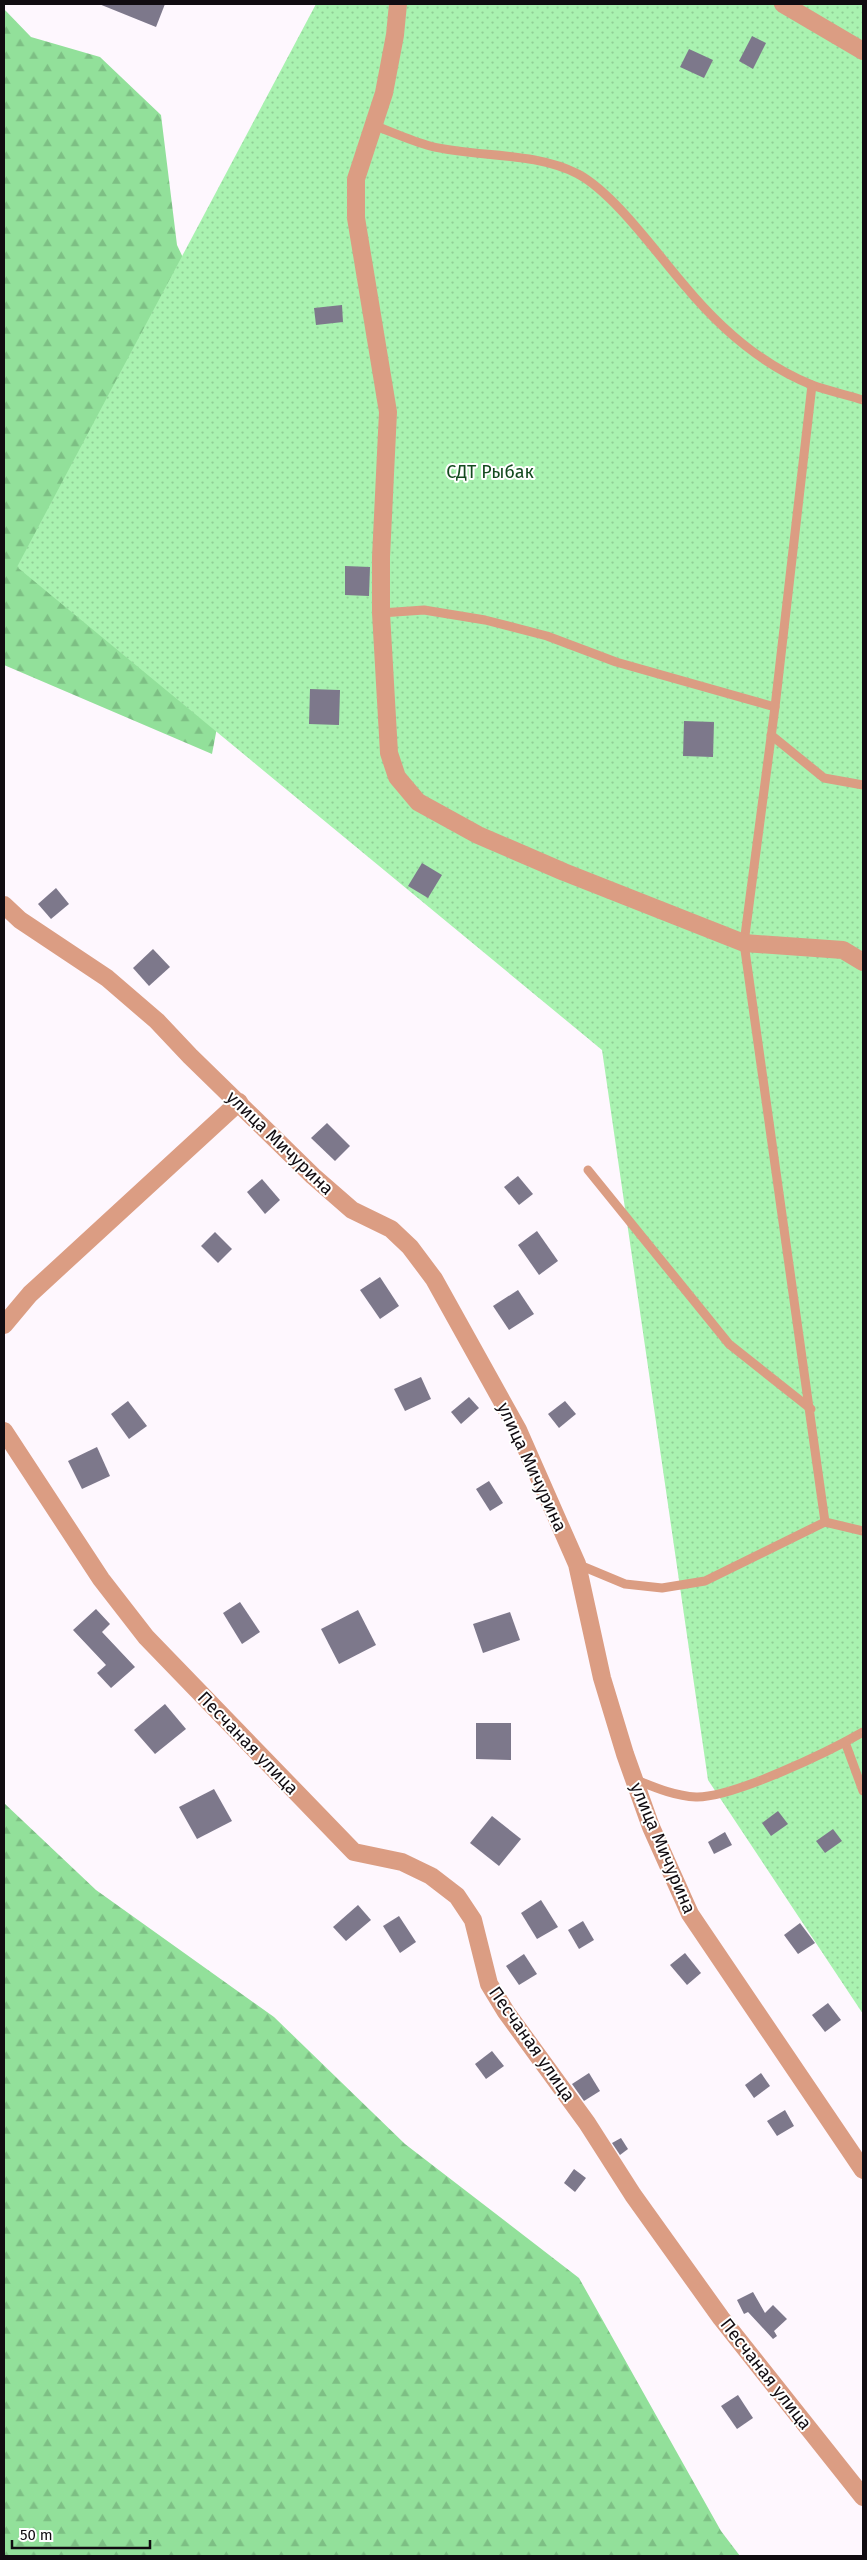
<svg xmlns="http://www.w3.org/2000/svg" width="867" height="2560" font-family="'Fira Sans',sans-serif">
<defs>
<pattern id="forest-firs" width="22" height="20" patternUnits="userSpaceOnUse" patternTransform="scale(1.25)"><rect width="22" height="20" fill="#92e09a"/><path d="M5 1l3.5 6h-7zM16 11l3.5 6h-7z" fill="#7dbf84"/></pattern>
<pattern id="garden-dots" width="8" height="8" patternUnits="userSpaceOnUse" patternTransform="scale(1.25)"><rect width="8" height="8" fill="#a9f2b0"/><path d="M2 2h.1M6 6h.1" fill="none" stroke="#90ce96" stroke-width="1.8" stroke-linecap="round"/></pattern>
</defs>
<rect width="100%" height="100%" fill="#fef7fe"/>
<g fill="url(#forest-firs)">
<path d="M 4,9 L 31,37 L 100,57 L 161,115 L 177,245 L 225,347 L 222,701 L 212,754 L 4,665 Z"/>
<path d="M 4,1803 L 96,1890 L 274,2017 L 405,2144 L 579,2278 L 721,2531 L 740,2556 L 4,2556 Z"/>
</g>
<path fill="url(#garden-dots)" d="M 316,4 L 863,4 L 863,2014 L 708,1780 L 602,1050 L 17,567 Z"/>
<g fill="#7d788b">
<path d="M 99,4 L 165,4 L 156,27 Z"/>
<path d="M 752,36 L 766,43 L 753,69 L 739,61 Z"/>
<path d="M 689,49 L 713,60 L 704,78 L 680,67 Z"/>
<path d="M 342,305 L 343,322 L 316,325 L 314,308 Z"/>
<path d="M 345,566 L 370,567 L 369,596 L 345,595 Z"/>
<path d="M 310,689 L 340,690 L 339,725 L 309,724 Z"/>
<path d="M 684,721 L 714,722 L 713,757 L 683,756 Z"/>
<path d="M 422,863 L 442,875 L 428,898 L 408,886 Z"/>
<path d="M 56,888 L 69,904 L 51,919 L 38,904 Z"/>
<path d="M 153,949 L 170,967 L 149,986 L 133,968 Z"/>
<path d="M 327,1123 L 350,1146 L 335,1161 L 311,1138 Z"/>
<path d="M 518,1176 L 533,1194 L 519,1205 L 504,1187 Z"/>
<path d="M 262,1179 L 280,1200 L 265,1214 L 247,1192 Z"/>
<path d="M 537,1231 L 558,1261 L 539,1275 L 518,1245 Z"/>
<path d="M 215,1232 L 232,1249 L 218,1263 L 201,1246 Z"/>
<path d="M 380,1277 L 399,1306 L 380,1319 L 360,1290 Z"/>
<path d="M 518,1290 L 534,1314 L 509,1330 L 493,1306 Z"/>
<path d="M 421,1377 L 431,1399 L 405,1411 L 394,1389 Z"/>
<path d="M 469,1397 L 479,1408 L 461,1424 L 451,1412 Z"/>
<path d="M 128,1401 L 147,1426 L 129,1439 L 111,1414 Z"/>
<path d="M 565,1401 L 576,1414 L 559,1428 L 548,1414 Z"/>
<path d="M 97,1447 L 110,1476 L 82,1489 L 68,1461 Z"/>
<path d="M 489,1481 L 503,1503 L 490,1511 L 476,1489 Z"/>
<path d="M 240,1602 L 260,1632 L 242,1644 L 223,1613 Z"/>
<path d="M 96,1609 L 110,1624 L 102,1632 L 135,1667 L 111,1688 L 97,1673 L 106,1665 L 73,1630 Z"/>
<path d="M 358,1610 L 376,1645 L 339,1664 L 321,1629 Z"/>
<path d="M 510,1612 L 520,1640 L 483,1653 L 473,1624 Z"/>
<path d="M 165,1704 L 186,1729 L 155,1754 L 134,1730 Z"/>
<path d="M 476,1723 L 511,1723 L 511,1760 L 476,1759 Z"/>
<path d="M 214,1789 L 232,1821 L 197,1839 L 179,1807 Z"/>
<path d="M 778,1811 L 788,1824 L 771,1836 L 762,1823 Z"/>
<path d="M 492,1816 L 521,1839 L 499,1866 L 470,1843 Z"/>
<path d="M 833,1829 L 842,1841 L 825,1853 L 816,1841 Z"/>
<path d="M 725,1832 L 732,1845 L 714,1854 L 708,1842 Z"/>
<path d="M 541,1900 L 558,1927 L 537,1939 L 521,1913 Z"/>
<path d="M 358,1905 L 371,1920 L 346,1941 L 333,1927 Z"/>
<path d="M 399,1916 L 416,1942 L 400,1953 L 383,1926 Z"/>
<path d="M 583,1921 L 594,1940 L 579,1949 L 568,1930 Z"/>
<path d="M 800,1923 L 815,1943 L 798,1954 L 784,1935 Z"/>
<path d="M 685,1953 L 701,1973 L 687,1985 L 670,1965 Z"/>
<path d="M 524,1954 L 537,1974 L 519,1985 L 506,1966 Z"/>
<path d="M 828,2003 L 841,2020 L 825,2032 L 812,2015 Z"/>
<path d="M 492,2051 L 504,2066 L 486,2079 L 475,2064 Z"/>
<path d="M 589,2073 L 600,2091 L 584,2101 L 572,2084 Z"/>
<path d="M 761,2073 L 770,2086 L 754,2098 L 745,2085 Z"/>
<path d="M 785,2110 L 794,2126 L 777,2136 L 767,2121 Z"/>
<path d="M 621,2138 L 628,2149 L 620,2155 L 612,2143 Z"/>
<path d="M 574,2169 L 586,2178 L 575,2192 L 564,2183 Z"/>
<path d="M 753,2292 L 765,2313 L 773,2305 L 787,2319 L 774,2331 L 777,2336 L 773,2339 L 748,2312 L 744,2314 L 737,2300 Z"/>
<path d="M 738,2395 L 753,2418 L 737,2429 L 721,2406 Z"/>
</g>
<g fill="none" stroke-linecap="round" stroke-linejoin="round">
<g stroke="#db9d83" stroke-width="9">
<path d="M 373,125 C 392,132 411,141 430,146 C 478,158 533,151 578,174 C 615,194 657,254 685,286 C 719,327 762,365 812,385 C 829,391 847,395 863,400"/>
<path d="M 381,613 L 424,610 L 485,620 L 547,636 L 616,662 L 775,707"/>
<path d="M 771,735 L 824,778 L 863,785"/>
<path d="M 588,1170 L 729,1344 L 811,1409"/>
<path d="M 825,1522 L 863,1531"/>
<path d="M 577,1564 L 625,1584 L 662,1588 L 705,1581 L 825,1522 L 744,943 L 775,707 L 812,385"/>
<path d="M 845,1742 L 863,1791"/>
<path d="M 634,1779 C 654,1787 674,1796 696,1797 C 733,1798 830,1751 863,1732"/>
</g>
<g stroke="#db9d83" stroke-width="18">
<path d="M 398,4 L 395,35 L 384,93 L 356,179 L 356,218 L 388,412 L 381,557 L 381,613 L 389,753 L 397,777 L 418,802 L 478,835 L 564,872 L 744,943 L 843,950 L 863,962"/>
<path d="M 783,4 L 863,51"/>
<path d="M 4,905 L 20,920 L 107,978 L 157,1021 L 190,1056 L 313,1176 L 352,1210 L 391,1229 L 410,1247 L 434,1279 L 518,1430 L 577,1564 L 602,1678 L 625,1754 L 651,1827 L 690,1914 L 863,2170"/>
<path d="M 4,1325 L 30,1294 L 239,1102"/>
<path d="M 4,1431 L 101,1579 L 146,1637 L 354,1852 L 402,1862 L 431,1876 L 457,1896 L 473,1920 L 489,1984 L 506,2012 L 587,2123 L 633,2195 L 721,2318 L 863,2497"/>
</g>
</g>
<g text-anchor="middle" stroke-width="4" stroke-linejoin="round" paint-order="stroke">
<g font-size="18" fill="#144b1f" stroke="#fff">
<text x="490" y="478">СДТ Рыбак</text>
</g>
<g font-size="18" fill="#110c11" stroke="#fff">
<text transform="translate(280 1143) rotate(44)" y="6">улица Мичурина</text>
<text transform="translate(532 1467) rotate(65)" y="6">улица Мичурина</text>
<text transform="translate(248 1743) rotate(46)" y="6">Песчаная улица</text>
<text transform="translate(663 1848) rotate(67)" y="6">улица Мичурина</text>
<text transform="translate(532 2044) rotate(55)" y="6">Песчаная улица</text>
<text transform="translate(766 2374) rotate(52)" y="6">Песчаная улица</text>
</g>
</g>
<rect width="867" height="2560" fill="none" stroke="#110c11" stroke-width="10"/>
<path d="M12 2540v8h138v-8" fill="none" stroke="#110c11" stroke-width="2.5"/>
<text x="20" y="2540" font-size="15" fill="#110c11" stroke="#ffffff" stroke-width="4" paint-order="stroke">50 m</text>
</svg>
